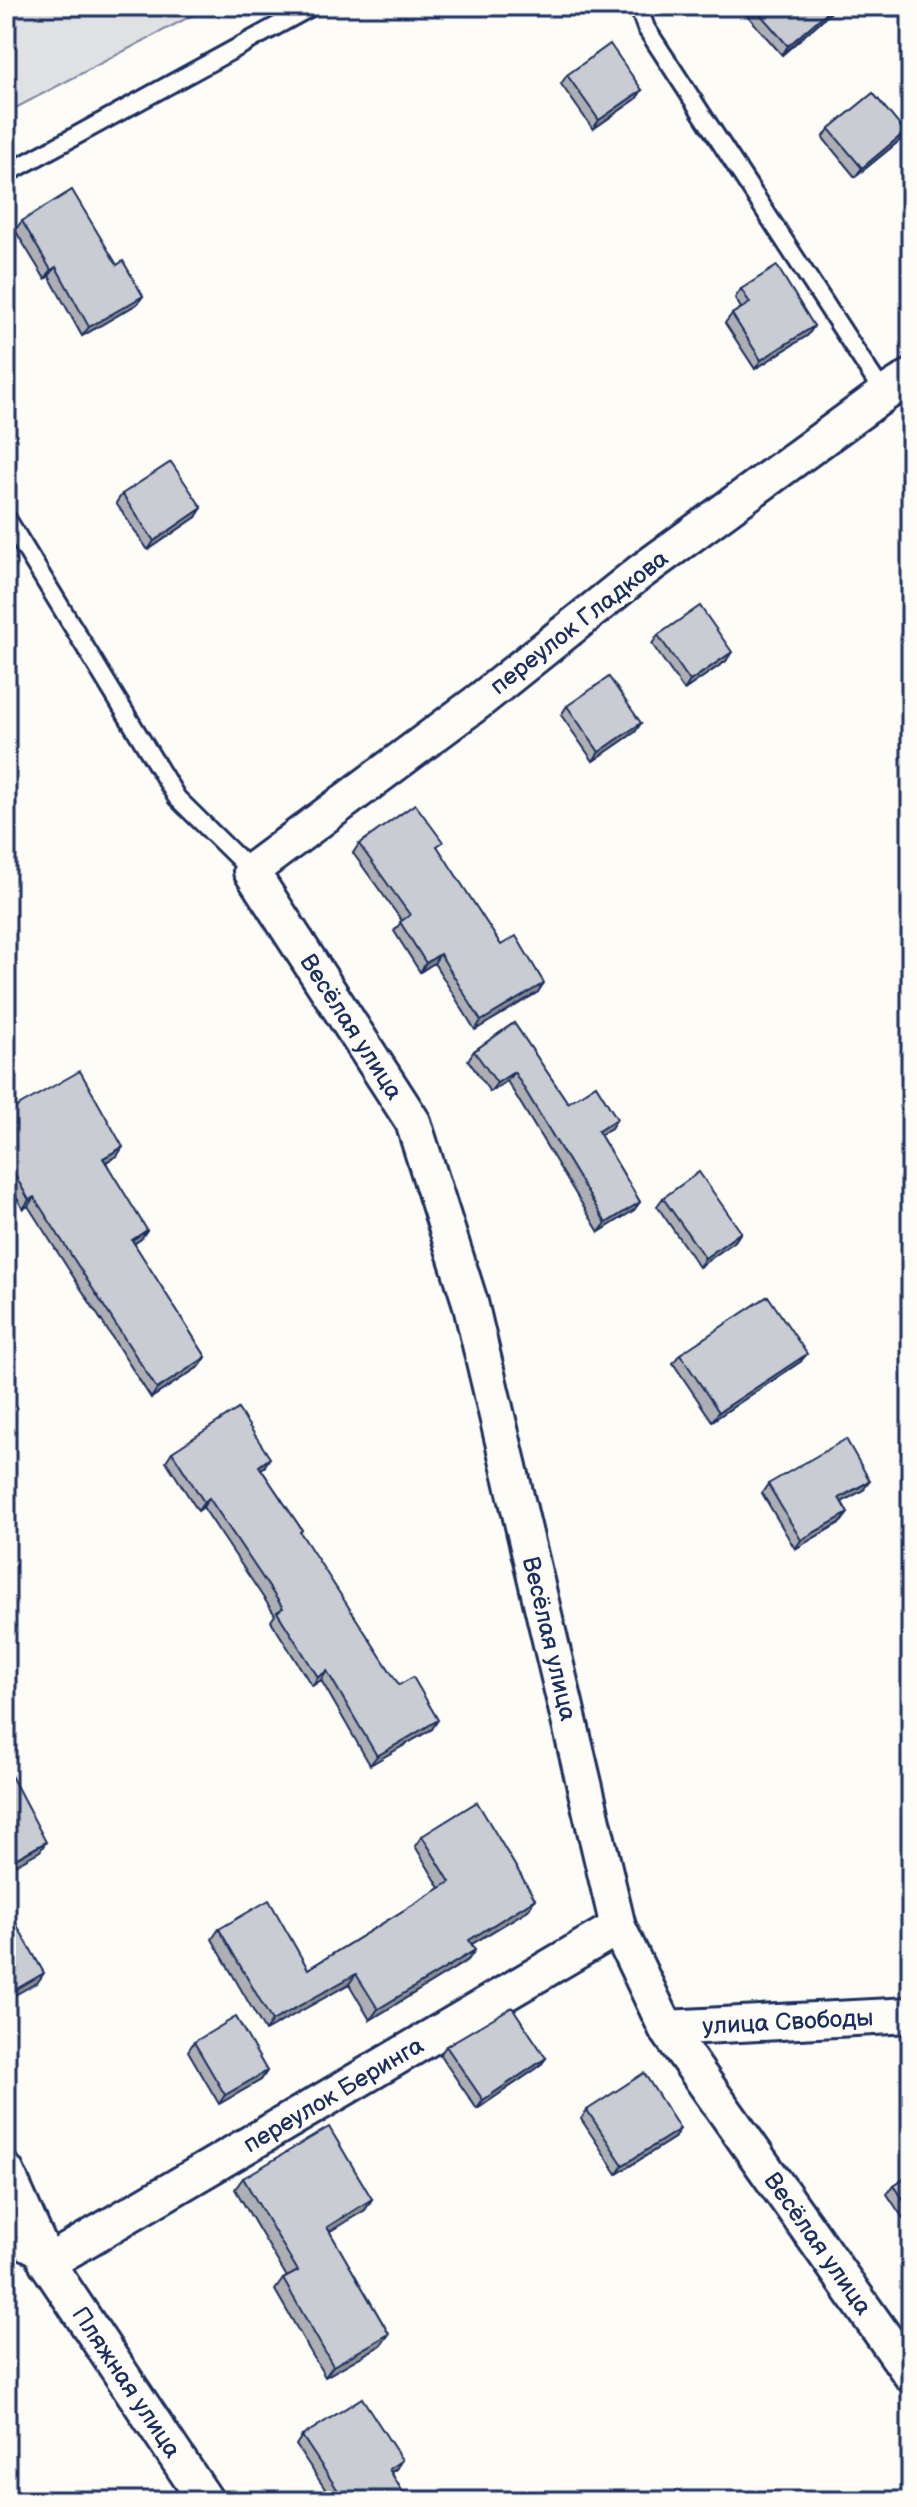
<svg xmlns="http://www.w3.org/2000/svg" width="917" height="2507" font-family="'Balsamiq Sans',sans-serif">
<rect width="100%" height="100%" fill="#fdfcf7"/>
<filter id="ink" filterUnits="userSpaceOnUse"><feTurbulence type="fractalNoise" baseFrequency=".0125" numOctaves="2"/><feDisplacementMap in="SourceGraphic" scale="16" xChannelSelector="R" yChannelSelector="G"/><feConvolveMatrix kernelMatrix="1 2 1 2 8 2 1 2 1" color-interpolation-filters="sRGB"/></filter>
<g filter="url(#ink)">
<path fill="#e0e1e3" stroke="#7e88a0" stroke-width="2" d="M 6,6 L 210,6 L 6,113 Z"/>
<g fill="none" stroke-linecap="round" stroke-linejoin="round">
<g stroke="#1b2f5e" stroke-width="22">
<g id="service">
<path d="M 638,6 L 646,28 L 884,394"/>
<path d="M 6,174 L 313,6"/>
<path d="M 6,517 L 177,798 L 251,871"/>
<path d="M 6,2242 L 42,2260"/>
</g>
</g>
<g stroke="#1b2f5e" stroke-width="40">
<g id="minor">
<path id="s1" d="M 911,377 L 884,394 L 639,573 L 478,702 L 251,871 L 413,1122 L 470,1302 L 618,1927 L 666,2028 L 911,2375"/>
<path id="s2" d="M 666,2028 L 911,2015"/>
<path id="s3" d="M 6,2171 L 47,2263 L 206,2501"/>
<path id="s4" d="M 47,2263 L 618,1927"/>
</g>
</g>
<use href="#service" stroke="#fdfcf7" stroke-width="16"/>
<use href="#minor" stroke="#fdfcf7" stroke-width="34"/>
</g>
<g fill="#adafb5" stroke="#1b2f5e" stroke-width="2">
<path d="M 739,6 L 835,6 L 831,12 L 782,55 Z"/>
<path d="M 567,75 L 642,90 L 636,99 L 593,129 L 561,84 Z"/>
<path d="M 829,129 L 899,141 L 855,177 L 823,138 Z"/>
<path d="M 22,221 L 117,265 L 143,296 L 137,304 L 82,336 L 49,276 L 45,279 L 15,230 Z"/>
<path d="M 741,289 L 814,326 L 808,335 L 755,369 L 725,323 L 732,314 L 741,308 L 735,298 Z"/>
<path d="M 122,494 L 196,517 L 148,550 L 116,503 Z"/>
<path d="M 658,635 L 726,661 L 684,690 L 652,644 Z"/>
<path d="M 567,706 L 641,723 L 635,732 L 593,761 L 561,715 Z"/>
<path d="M 359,844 L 438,849 L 501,945 L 538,992 L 475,1030 L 434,963 L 420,972 L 394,931 L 402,921 L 353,853 Z"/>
<path d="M 514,1023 L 568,1103 L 611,1128 L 600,1135 L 640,1202 L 634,1210 L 599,1232 L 507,1081 L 490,1092 L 468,1060 L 474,1051 Z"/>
<path d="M 6,1113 L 117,1156 L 106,1162 L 141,1239 L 134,1244 L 206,1357 L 200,1366 L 151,1398 L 28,1206 L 23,1209 L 6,1179 Z"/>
<path d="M 663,1198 L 741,1232 L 735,1241 L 699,1267 L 657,1206 Z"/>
<path d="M 680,1354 L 800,1362 L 712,1421 L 673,1363 Z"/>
<path d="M 172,1452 L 264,1467 L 261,1469 L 302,1530 L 300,1533 L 399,1685 L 432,1729 L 370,1765 L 321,1680 L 312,1686 L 271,1621 L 275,1615 L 203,1507 L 198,1511 L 166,1461 Z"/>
<path d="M 768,1484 L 863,1490 L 842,1502 L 848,1513 L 841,1522 L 795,1549 L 762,1493 Z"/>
<path d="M 422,1836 L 528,1910 L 472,1944 L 475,1950 L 468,1960 L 370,2020 L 349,1984 L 265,2031 L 212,1939 L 219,1929 L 308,1969 L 440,1888 L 415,1846 Z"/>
<path d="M 194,2042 L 267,2071 L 261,2080 L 219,2104 L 188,2051 Z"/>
<path d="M 446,2046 L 546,2058 L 540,2066 L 477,2109 L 440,2055 Z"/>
<path d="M 587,2110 L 674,2138 L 617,2174 L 581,2119 Z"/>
<path d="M 911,2174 L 911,2230 L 887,2194 L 894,2185 Z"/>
<path d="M 243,2178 L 372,2199 L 365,2210 L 329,2231 L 389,2334 L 381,2345 L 325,2377 L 275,2290 L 283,2279 L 287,2277 L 235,2189 Z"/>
<path d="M 302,2436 L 396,2469 L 391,2472 L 408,2501 L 333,2501 L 296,2445 Z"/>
</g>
<g fill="#8d8f94" stroke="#1b2f5e" stroke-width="2">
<path d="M 834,6 L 835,6 L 831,12 L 782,55 L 788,46 Z"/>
<path d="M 642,90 L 636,99 L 593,129 L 599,120 Z"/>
<path d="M 905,132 L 899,141 L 855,177 L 862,168 Z"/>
<path d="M 56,267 L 49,276 L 45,279 L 51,270 Z"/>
<path d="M 143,296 L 137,304 L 82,336 L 89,327 Z"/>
<path d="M 814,326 L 808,335 L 755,369 L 761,360 Z"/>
<path d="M 202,508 L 196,517 L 148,550 L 154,541 Z"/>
<path d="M 732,652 L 726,661 L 684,690 L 690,681 Z"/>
<path d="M 641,723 L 635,732 L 593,761 L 599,752 Z"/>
<path d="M 440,954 L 434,963 L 420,972 L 426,963 Z"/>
<path d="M 544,983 L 538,992 L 475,1030 L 481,1021 Z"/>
<path d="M 15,992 L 8,1001 L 6,1002 L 6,997 Z"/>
<path d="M 514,1072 L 507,1081 L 490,1092 L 497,1083 Z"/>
<path d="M 617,1119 L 611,1128 L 592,1140 L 598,1131 Z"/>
<path d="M 123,1147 L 117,1156 L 97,1167 L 103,1158 Z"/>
<path d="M 34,1197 L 28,1206 L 23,1209 L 29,1200 Z"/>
<path d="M 640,1202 L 634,1210 L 599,1232 L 606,1223 Z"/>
<path d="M 147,1230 L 141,1239 L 125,1249 L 132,1240 Z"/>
<path d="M 741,1232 L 735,1241 L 699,1267 L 705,1258 Z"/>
<path d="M 807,1354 L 800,1362 L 712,1421 L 719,1412 Z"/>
<path d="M 206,1357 L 200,1366 L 151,1398 L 157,1389 Z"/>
<path d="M 270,1458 L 264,1467 L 252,1475 L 259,1466 Z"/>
<path d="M 870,1481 L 863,1490 L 833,1507 L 839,1498 Z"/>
<path d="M 209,1498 L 203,1507 L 198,1511 L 204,1502 Z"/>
<path d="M 848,1513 L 841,1522 L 795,1549 L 801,1540 Z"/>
<path d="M 327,1671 L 321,1680 L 312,1686 L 318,1677 Z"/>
<path d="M 438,1720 L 432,1729 L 370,1765 L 377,1756 Z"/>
<path d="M 46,1842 L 40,1851 L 6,1870 L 6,1864 Z"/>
<path d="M 535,1899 L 528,1910 L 462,1950 L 469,1940 Z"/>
<path d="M 475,1950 L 468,1960 L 370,2020 L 378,2009 Z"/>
<path d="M 44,1973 L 38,1982 L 6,2000 L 6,1995 Z"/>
<path d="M 356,1974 L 349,1984 L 265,2031 L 272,2021 Z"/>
<path d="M 546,2058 L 540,2066 L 477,2109 L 483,2100 Z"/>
<path d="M 267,2071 L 261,2080 L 219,2104 L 225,2095 Z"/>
<path d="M 680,2129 L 674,2138 L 617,2174 L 623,2165 Z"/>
<path d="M 372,2199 L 365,2210 L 319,2238 L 327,2227 Z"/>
<path d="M 389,2334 L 381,2345 L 325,2377 L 333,2366 Z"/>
<path d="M 402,2460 L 396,2469 L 383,2477 L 389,2469 Z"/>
</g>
<g fill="#c9ccd3" stroke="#1b2f5e" stroke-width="2">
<path d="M 753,6 L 834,6 L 788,46 Z"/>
<path d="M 610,44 L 642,90 L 599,120 L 567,75 Z"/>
<path d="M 873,93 L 905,132 L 862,168 L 829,129 Z"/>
<path d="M 72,190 L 117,265 L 123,261 L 143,296 L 89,327 L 56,267 L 51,270 L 22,221 Z"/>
<path d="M 777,266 L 814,326 L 761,360 L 732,314 L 750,303 L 741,289 Z"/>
<path d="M 171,462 L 202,508 L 154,541 L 122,494 Z"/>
<path d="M 700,606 L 732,652 L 690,681 L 658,635 Z"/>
<path d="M 609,677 L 641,723 L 599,752 L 567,706 Z"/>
<path d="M 415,804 L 443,842 L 437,846 L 501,945 L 516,936 L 544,983 L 481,1021 L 440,954 L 426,963 L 400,922 L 410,915 L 359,844 Z"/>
<path d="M 6,976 L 15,992 L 6,997 Z"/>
<path d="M 514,1023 L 568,1103 L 596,1085 L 617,1119 L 598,1131 L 640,1202 L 606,1223 L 514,1072 L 497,1083 L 474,1051 Z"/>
<path d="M 80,1071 L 123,1147 L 103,1158 L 147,1230 L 132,1240 L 206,1357 L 157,1389 L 34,1197 L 29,1200 L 6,1159 L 6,1113 Z"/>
<path d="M 699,1172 L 741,1232 L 705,1258 L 663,1198 Z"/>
<path d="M 768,1296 L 807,1354 L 719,1412 L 680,1354 Z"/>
<path d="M 238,1409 L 270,1458 L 259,1466 L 302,1530 L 300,1532 L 399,1685 L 413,1677 L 438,1720 L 377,1756 L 327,1671 L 318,1677 L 277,1612 L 283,1608 L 209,1498 L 204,1502 L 172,1452 Z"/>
<path d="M 846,1439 L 870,1481 L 839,1498 L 848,1513 L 801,1540 L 768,1484 Z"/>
<path d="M 6,1766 L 46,1842 L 6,1864 Z"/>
<path d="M 477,1802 L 535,1899 L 469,1940 L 475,1950 L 378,2009 L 356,1974 L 272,2021 L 219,1929 L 269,1900 L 308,1969 L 450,1882 L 422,1836 Z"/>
<path d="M 6,1906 L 44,1973 L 6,1995 Z"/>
<path d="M 512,2007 L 546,2058 L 483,2100 L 446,2046 Z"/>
<path d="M 236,2017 L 267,2071 L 225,2095 L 194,2042 Z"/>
<path d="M 644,2073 L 680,2129 L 623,2165 L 587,2110 Z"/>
<path d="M 329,2127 L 372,2199 L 327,2227 L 389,2334 L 333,2366 L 283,2279 L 298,2271 L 243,2178 Z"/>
<path d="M 911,2174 L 911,2212 L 894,2185 Z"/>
<path d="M 362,2398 L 402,2460 L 389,2469 L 408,2501 L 345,2501 L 302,2436 Z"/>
</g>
</g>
<g text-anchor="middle" stroke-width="8" stroke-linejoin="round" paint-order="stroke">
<g font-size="24" fill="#1b2f5e" stroke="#fdfcf7">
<text transform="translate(579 622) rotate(-38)" y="8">переулок Гладкова</text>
<text dy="8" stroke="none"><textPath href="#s1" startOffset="1010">Весёлая улица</textPath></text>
<text dy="8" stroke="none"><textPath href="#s1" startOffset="1658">Весёлая улица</textPath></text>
<text dy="8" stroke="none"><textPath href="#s2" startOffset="122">улица Свободы</textPath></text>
<text dy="8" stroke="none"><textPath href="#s4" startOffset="332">переулок Беринга</textPath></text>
<text dy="8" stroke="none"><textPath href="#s1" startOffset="2330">Весёлая улица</textPath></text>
<text dy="8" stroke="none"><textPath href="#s3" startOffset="244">Пляжная улица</textPath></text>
</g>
</g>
<rect width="917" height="2507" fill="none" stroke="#fdfcf7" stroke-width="32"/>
<rect x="16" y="16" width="885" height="2475" fill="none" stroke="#1b2f5e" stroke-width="3" filter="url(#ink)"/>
</svg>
